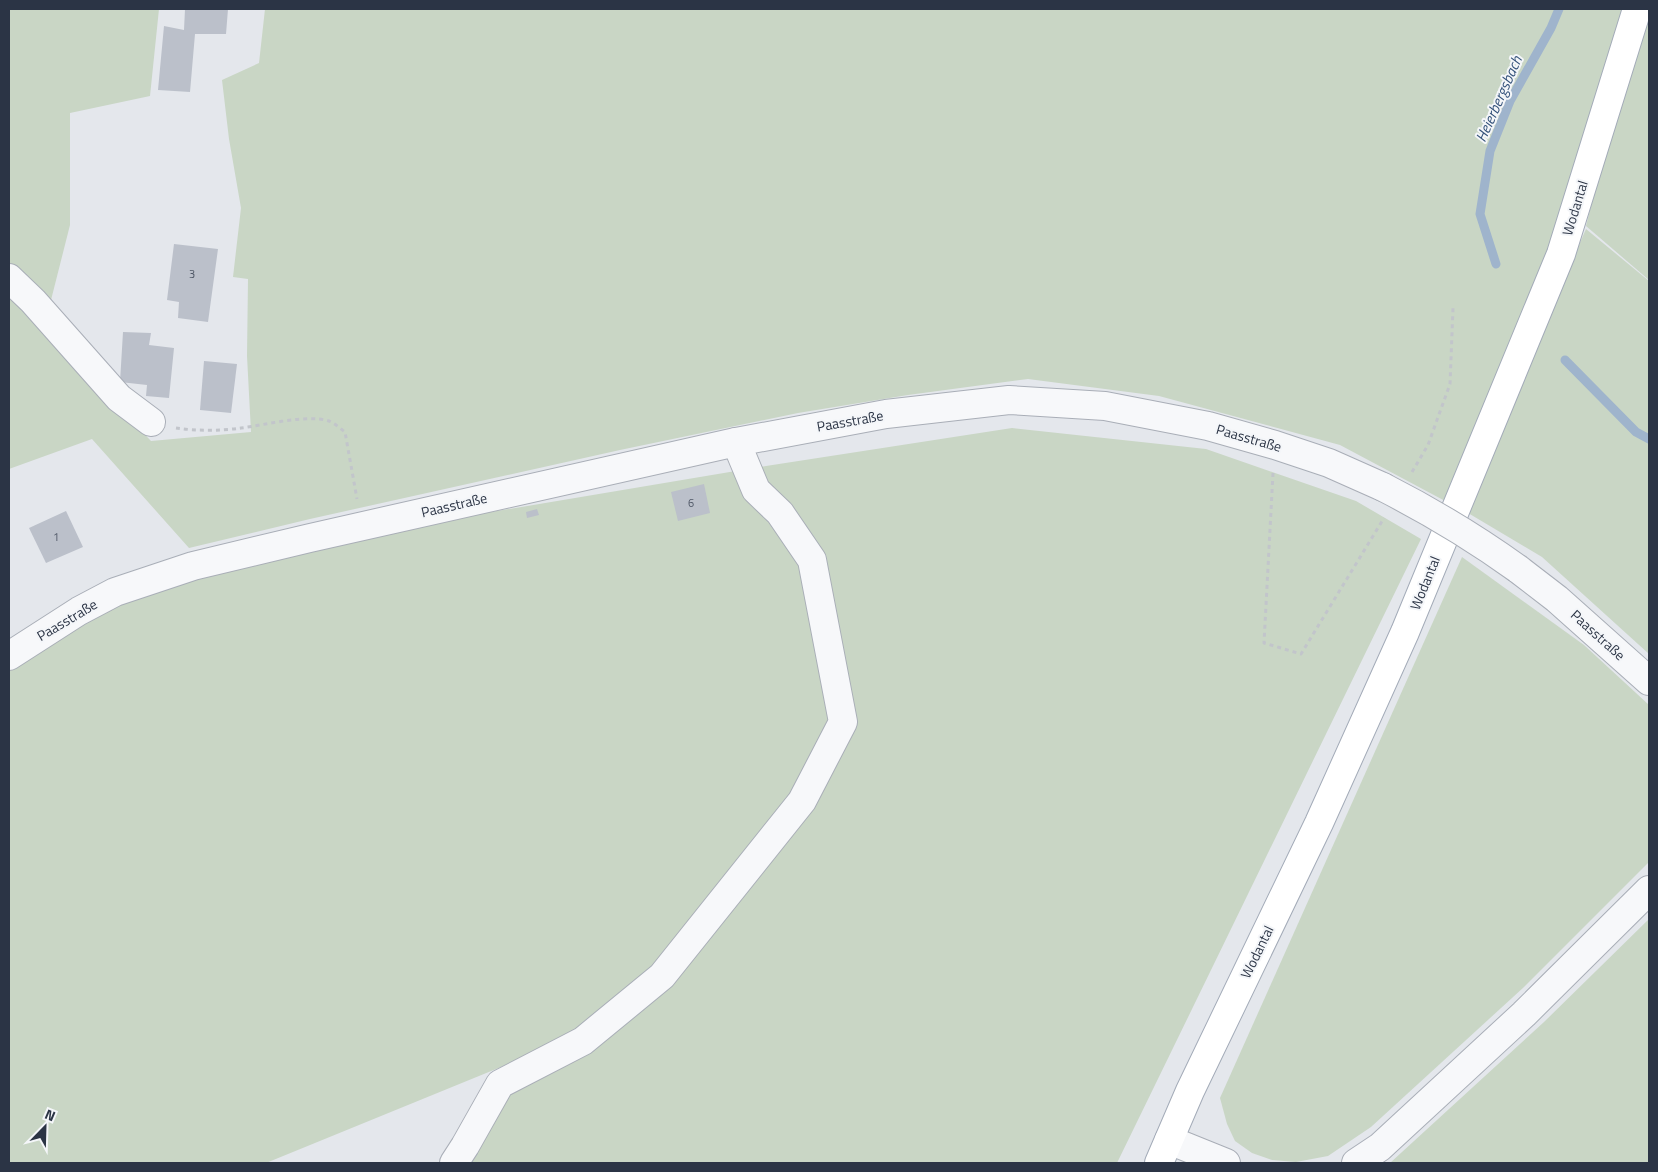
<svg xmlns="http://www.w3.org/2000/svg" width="1658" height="1172" font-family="'Titillium Web',sans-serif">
<rect width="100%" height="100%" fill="#e4e7ec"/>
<g fill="#c9d6c5">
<path d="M 9,9 L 159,9 L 150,96 L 70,113 L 70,225 L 49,308 L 9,268 Z"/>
<path d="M 265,9 L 1624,9 L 1554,241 L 1447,502 L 1340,445 L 1159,396 L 1028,379 L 908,395 L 798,413 L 620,450 L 310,519 L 189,548 L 92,439 L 9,469 L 9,282 L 40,324 L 151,441 L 251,432 L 247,356 L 248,279 L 233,277 L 241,208 L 229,139 L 222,80 L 259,63 Z"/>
<path d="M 1640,9 L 1649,9 L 1649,280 L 1586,226 Z"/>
<path d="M 1586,229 L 1649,281 L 1649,654 L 1542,557 L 1463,510 Z"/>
<path d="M 1012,428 L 1206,449 L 1356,501 L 1421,539 L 1117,1163 L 460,1163 L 531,1053 L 501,1067 L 266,1163 L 9,1163 L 9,658 L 85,612 L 205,570 L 342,537 L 766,466 Z"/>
<path d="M 1462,557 L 1584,645 L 1649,705 L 1649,862 L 1524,987 L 1371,1127 L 1328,1156 L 1296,1162 L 1272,1160 L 1252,1153 L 1235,1141 L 1227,1124 L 1220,1098 Z"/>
<path d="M 1649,919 L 1649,1163 L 1390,1163 L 1544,1022 Z"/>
</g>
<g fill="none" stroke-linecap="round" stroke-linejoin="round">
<g stroke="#9fb4cc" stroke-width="9">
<path d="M 1496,264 L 1480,214 L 1490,151 L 1510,101 L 1551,28 L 1559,9"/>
<path d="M 1565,360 L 1636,432 L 1649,439"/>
</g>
</g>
<g fill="#bbc0ca">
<path d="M 185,9 L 228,9 L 226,34 L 195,34 L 190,92 L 158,90 L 164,26 L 184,30 Z"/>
<path d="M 174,244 L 218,249 L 208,322 L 178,318 L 179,302 L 167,300 Z"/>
<path d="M 123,332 L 151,333 L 149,345 L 174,348 L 169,398 L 146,396 L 147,385 L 120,382 Z"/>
<path d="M 204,361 L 237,364 L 231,413 L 200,410 Z"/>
<path d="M 704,484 L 710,513 L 678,521 L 671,492 Z"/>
<path d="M 537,509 L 539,515 L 527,518 L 526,512 Z"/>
<path d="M 66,511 L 83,547 L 46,563 L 29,528 Z"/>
</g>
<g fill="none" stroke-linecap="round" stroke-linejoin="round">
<g stroke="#a9aeb7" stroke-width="30">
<g id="minor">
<path d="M 9,278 L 33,301 L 119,398 L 151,422"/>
<path d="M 1518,569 L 1557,599 L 1649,681"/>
<path d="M 9,656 L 79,611 L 115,592 L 193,566 L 310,538 L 736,442 L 886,414 L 1009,400 L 1105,406 L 1208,426 L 1275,445 L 1329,463 L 1383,487"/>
<path d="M 1169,1140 L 1226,1163"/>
<path d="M 454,1163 L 465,1146 L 500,1084 L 583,1041 L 662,976 L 802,801 L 843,722 L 812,560 L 780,513 L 756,490 L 736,442"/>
<path d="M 1356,1163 L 1380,1147 L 1524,1014 L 1649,890"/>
</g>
</g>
<g stroke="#a3abb8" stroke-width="30">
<path id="major" d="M 1159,1163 L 1190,1091 L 1319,823 L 1405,632 L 1561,254 L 1637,9"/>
</g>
<g stroke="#c2c5cb" stroke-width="3" stroke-dasharray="4 4" stroke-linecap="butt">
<path d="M 176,428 C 196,431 221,431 241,428 C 265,425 307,414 329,421 C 334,423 340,428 345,432 L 357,499"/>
<path d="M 1412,472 L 1428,445 L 1450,384 L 1453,308"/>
<path d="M 1273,473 L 1264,643 L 1301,654 L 1384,518"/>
</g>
<use href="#minor" stroke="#f7f8fa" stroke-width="28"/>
<use href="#major" stroke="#fff" stroke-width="28"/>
<g stroke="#a9aeb7" stroke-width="30" stroke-linecap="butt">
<path id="minor-bridge" d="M 1383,487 C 1430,511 1475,538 1518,569"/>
</g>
<use href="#minor-bridge" stroke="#f7f8fa" stroke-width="28"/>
</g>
<g text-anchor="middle" stroke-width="4" stroke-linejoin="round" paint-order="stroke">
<g font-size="11" fill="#4f5766">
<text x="192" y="278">3</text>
<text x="691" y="507">6</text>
<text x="56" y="541">1</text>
</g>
<g font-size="14" fill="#2b3445" stroke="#f4f6f9">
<text transform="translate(1575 208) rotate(-73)" y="5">Wodantal</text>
<text transform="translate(850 421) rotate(-10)" y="5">Paasstraße</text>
<text transform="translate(1249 438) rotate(16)" y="5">Paasstraße</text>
<text transform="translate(454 505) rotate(-13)" y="5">Paasstraße</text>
<text transform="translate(1425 583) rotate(-68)" y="5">Wodantal</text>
<text transform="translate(67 620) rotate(-31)" y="5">Paasstraße</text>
<text transform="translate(1598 635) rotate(42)" y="5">Paasstraße</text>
<text transform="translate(1257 952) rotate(-64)" y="5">Wodantal</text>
</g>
<g font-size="15" font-style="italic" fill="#34527a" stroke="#f4f6f9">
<text transform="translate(1499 99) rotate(-66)" y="5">Heierbergsbach</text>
</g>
</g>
<rect width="1658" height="1172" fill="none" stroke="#2b3445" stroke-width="20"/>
<g transform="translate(45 1127) rotate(23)" stroke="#f4f6f9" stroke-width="4" paint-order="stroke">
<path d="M0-4L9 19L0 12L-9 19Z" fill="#2b3445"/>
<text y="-8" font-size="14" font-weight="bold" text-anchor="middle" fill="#2b3445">N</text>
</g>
</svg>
